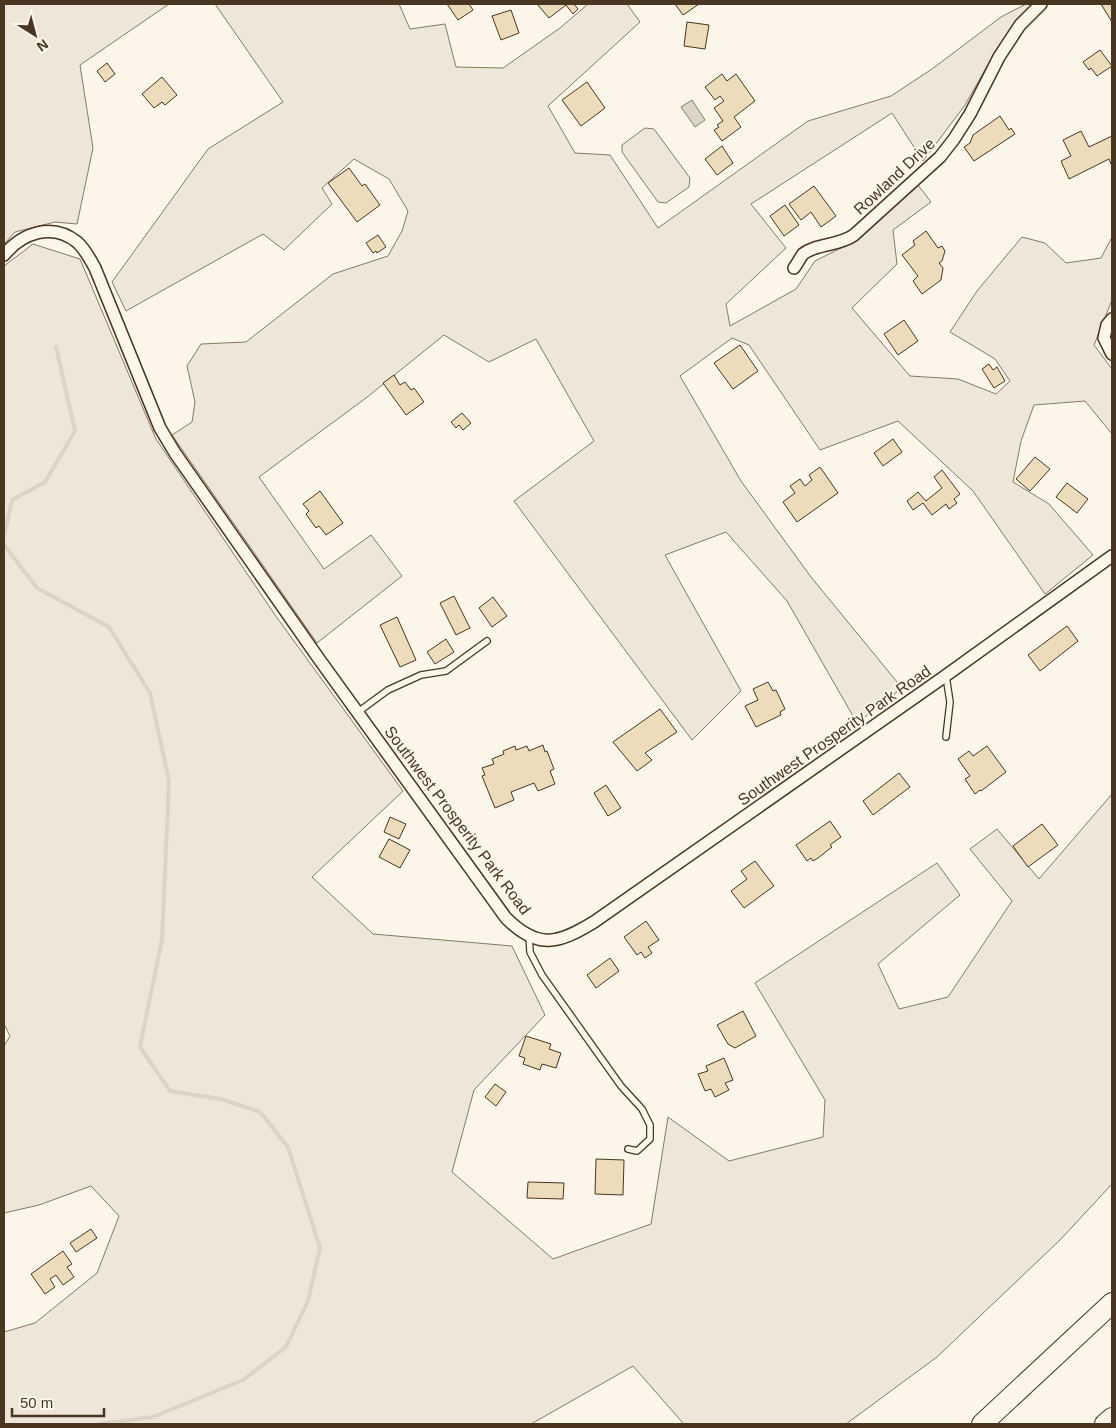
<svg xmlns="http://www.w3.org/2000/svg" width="1116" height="1428" font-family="Arial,sans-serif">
<rect width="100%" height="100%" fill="#fbf6e9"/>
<g fill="#ede6d9" stroke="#887966">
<path d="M 4,4 L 169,4 L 80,65 L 93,148 L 77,224 L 55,222 L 15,232 L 4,244 Z"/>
<path d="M 215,4 L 399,4 L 410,29 L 445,24 L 456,67 L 503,68 L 560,28 L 588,4 L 627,4 L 640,22 L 548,106 L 575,153 L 610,155 L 658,228 L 808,121 L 891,96 L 932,69 L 1001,17 L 1026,4 L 1034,4 L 998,47 L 965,105 L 923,161 L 892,113 L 751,204 L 786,248 L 726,304 L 730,326 L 796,289 L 815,261 L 853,242 L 918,185 L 931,202 L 893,230 L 897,264 L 852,308 L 910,376 L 958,379 L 996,394 L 1010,381 L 995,359 L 950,332 L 977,291 L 1022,237 L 1045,243 L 1066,263 L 1101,258 L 1112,237 L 1112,300 L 1094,345 L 1112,369 L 1112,434 L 1085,401 L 1034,405 L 1021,441 L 1013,482 L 1049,504 L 1093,555 L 1045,594 L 973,491 L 898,421 L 820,450 L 749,345 L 732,338 L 680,376 L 741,481 L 811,577 L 902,688 L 857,723 L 787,601 L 726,532 L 665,555 L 741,691 L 692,740 L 514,501 L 594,441 L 536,339 L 489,362 L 444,335 L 366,398 L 259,477 L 324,569 L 371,535 L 402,576 L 317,643 L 172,435 L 192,422 L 195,402 L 187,366 L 201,344 L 246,342 L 333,274 L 388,256 L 402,231 L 408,211 L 389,179 L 354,159 L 322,188 L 332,204 L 284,250 L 263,234 L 126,311 L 112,282 L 208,149 L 283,102 Z"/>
<path d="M 645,128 L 654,129 L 690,178 L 689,187 L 666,203 L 658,202 L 622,152 L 622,145 Z"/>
<path d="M 33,244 L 80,259 L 156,439 L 275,615 L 403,791 L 312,877 L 373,934 L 512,946 L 545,1015 L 474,1090 L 452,1172 L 553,1259 L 651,1224 L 668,1117 L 729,1161 L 823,1137 L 825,1100 L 755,983 L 937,863 L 960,895 L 878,964 L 899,1009 L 948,997 L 1012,901 L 970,849 L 997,829 L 1039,879 L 1112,794 L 1112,1184 L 1060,1240 L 937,1357 L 846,1424 L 683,1424 L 682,1422 L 633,1366 L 531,1424 L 4,1424 L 4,1332 L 35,1323 L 97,1273 L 119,1216 L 91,1186 L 39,1205 L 4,1213 L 4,1046 L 10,1036 L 4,1024 L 4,266 Z"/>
</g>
<path fill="#dcd4c6" stroke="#887966" d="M 692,100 L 705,120 L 695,127 L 681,107 Z"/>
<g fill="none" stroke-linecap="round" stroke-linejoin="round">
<g stroke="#dcd4c6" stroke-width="4">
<path d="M 4,536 L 12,500 L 45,482 L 75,431 L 56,347"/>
<path d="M 4,545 L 37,588 L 109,627 L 150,693 L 169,781 L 162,939 L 140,1047 L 170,1091 L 221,1099 L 260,1112 L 288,1147 L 320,1248 L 308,1301 L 286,1347 L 243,1380 L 153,1417 L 100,1424"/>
</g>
</g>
<g fill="#ecdcbc" stroke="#4a3520">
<path d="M 447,4 L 469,4 L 473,10 L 458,20 Z"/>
<path d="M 537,4 L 574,4 L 578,9 L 573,14 L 566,5 L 549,18 Z"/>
<path d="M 675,4 L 699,4 L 683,15 Z"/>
<path d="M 1101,4 L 1112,4 L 1112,22 Z"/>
<path d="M 511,10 L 519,33 L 501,40 L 492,16 Z"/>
<path d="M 687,22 L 709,25 L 705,49 L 684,46 Z"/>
<path d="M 1100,50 L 1112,66 L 1097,76 L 1091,68 L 1089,70 L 1083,62 Z"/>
<path d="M 107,63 L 115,74 L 105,82 L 97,71 Z"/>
<path d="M 722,74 L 727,81 L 736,74 L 755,101 L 734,117 L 741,127 L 722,141 L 714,130 L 719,127 L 717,125 L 723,121 L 714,108 L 724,101 L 720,96 L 715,100 L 705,87 Z"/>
<path d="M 162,77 L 177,95 L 165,105 L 162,102 L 154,108 L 142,94 Z"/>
<path d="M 587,82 L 605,108 L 581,126 L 562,100 Z"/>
<path d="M 1000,116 L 1009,130 L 1011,128 L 1015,134 L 974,161 L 964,147 L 970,143 L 973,135 Z"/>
<path d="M 1081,131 L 1089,147 L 1112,136 L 1112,166 L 1109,159 L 1069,179 L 1061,161 L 1071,156 L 1063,140 Z"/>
<path d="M 722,146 L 733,163 L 717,175 L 705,159 Z"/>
<path d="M 349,168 L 362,186 L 365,184 L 380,205 L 357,222 L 328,183 Z"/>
<path d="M 814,186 L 836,216 L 821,227 L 811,212 L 801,220 L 789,204 Z"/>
<path d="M 785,205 L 799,225 L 784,236 L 770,216 Z"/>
<path d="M 926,231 L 938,248 L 942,246 L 945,251 L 942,261 L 939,263 L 943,268 L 941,280 L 922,294 L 913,281 L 918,276 L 902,255 L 915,245 L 913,241 Z"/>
<path d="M 378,235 L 386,247 L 377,253 L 376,251 L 373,253 L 366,243 Z"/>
<path d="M 904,320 L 918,341 L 898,355 L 884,334 Z"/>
<path d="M 740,345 L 758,371 L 733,389 L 714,363 Z"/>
<path d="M 989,364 L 993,370 L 997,367 L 1005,381 L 994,388 L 982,369 Z"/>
<path d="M 394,375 L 400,385 L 405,382 L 411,390 L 414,388 L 424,402 L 406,415 L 383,383 Z"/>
<path d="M 462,413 L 471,423 L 463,430 L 459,425 L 456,428 L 451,422 Z"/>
<path d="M 893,439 L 902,452 L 883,466 L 874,453 Z"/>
<path d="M 1035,457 L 1050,469 L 1030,491 L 1016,479 Z"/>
<path d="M 820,467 L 838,493 L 797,522 L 783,502 L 795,493 L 790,486 L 800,479 L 805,486 L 812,480 L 809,475 Z"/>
<path d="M 942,470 L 960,494 L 954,499 L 957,503 L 949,509 L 946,504 L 932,515 L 923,503 L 913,510 L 907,501 L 918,492 L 926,501 L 942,488 L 934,477 Z"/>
<path d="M 1067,483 L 1088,499 L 1077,513 L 1056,497 Z"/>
<path d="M 320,491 L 343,523 L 326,535 L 319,526 L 316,528 L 306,514 L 309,511 L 303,504 Z"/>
<path d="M 454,596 L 470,628 L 456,635 L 440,603 Z"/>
<path d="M 493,597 L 507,616 L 492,627 L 479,608 Z"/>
<path d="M 397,617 L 416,660 L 400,667 L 380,625 Z"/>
<path d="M 1067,626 L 1078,641 L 1040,671 L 1028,655 Z"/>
<path d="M 446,639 L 454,652 L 435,664 L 427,652 Z"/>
<path d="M 768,682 L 773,691 L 776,690 L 785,709 L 780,712 L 781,715 L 756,727 L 745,706 L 758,700 L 753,689 Z"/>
<path d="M 660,709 L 677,732 L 645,753 L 652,760 L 637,771 L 613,742 Z"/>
<path d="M 543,745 L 545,752 L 547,751 L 554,769 L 550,771 L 555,784 L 538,791 L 534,783 L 511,792 L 514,800 L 495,808 L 482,776 L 485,775 L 482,768 L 494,764 L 492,759 L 504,754 L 503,751 L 515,746 L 516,750 L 527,746 L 529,751 Z"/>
<path d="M 987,746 L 1006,772 L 981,791 L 980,790 L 975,794 L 965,779 L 970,776 L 958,759 L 969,751 L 973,756 Z"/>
<path d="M 899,773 L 910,787 L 873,815 L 863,801 Z"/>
<path d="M 606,785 L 621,808 L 608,816 L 594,793 Z"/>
<path d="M 390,817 L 406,824 L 399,839 L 384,832 Z"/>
<path d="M 830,821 L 841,837 L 830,845 L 832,847 L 818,858 L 813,861 L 811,858 L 807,861 L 796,845 Z"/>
<path d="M 1042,824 L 1058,845 L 1028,867 L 1013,846 Z"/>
<path d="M 389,839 L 410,850 L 400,868 L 379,857 Z"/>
<path d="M 755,861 L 774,886 L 744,908 L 731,891 L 747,879 L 741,871 Z"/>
<path d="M 646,921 L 659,940 L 648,947 L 652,953 L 645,958 L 641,952 L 637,955 L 624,937 Z"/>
<path d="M 610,958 L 619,971 L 596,988 L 587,975 Z"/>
<path d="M 743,1011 L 756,1036 L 735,1048 L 728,1044 L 717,1025 Z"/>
<path d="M 526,1036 L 551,1044 L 549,1049 L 561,1053 L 556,1068 L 542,1064 L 540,1070 L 523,1064 L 525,1058 L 519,1056 Z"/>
<path d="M 724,1058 L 733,1080 L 725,1083 L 729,1090 L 715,1097 L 711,1089 L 705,1091 L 698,1074 L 708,1071 L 706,1066 Z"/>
<path d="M 495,1084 L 506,1092 L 496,1106 L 485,1097 Z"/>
<path d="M 596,1159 L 624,1160 L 623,1195 L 595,1194 Z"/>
<path d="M 528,1182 L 564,1183 L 563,1199 L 527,1198 Z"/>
<path d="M 91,1229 L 97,1238 L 76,1252 L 70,1243 Z"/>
<path d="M 63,1251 L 72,1264 L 67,1267 L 74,1277 L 63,1285 L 56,1275 L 50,1279 L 55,1287 L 45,1294 L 31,1274 Z"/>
</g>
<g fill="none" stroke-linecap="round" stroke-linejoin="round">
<g stroke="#4a3520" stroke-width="8">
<g id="lane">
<path d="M 946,676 L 950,702 L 946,737"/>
<path d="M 358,712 L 388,690 L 421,675 L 446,671 L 487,641"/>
<path d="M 529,935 L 530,952 L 542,975 L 621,1086 L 642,1109 L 650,1125 L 650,1139 L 637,1151 L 628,1149"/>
</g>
</g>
<g stroke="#4a3520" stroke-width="14">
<g id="street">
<path d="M 4,255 C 22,233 52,222 77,242 C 85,249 90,259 95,268 L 160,428 L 175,453 L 319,659 L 506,918 C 538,950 558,944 594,922 L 941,679 L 1112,556"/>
<path d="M 794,268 C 797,264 800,258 803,254 C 815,244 839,246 854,235 L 940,157 L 954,139 L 970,114 L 999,57 L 1020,25 L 1041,4"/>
<path d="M 1112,319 L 1107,325 L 1104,338 L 1112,354"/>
</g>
</g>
<g stroke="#4a3520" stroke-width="22">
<g id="highway">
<path d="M 982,1424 L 1112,1303"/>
<path d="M 1105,1424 L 1112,1418"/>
</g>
</g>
<use href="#lane" stroke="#fbf6e9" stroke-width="5.5"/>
<use href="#street" stroke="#fbf6e9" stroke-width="11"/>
<use href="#highway" stroke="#fbf6e9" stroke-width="20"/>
</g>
<g text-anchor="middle" stroke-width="4" stroke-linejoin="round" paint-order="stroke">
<g font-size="16" fill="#4a3520" stroke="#fbf6e9">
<text transform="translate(894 176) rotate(-43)" y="6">Rowland Drive</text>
<text transform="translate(834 735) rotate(-35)" y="6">Southwest Prosperity Park Road</text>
<text transform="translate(458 820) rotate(53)" y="6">Southwest Prosperity Park Road</text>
</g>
</g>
<rect width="1116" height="1428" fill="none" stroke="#4a3520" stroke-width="10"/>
<g transform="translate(35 35) rotate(144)" stroke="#fbf6e9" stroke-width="4" paint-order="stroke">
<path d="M0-4L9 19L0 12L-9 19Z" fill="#4a3520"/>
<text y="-8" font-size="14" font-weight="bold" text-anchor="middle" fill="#4a3520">N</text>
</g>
<path d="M12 1408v8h92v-8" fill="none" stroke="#4a3520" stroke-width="2.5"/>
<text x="20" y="1408" font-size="15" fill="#4a3520" stroke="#fbf6e9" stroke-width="4" paint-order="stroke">50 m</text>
</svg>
